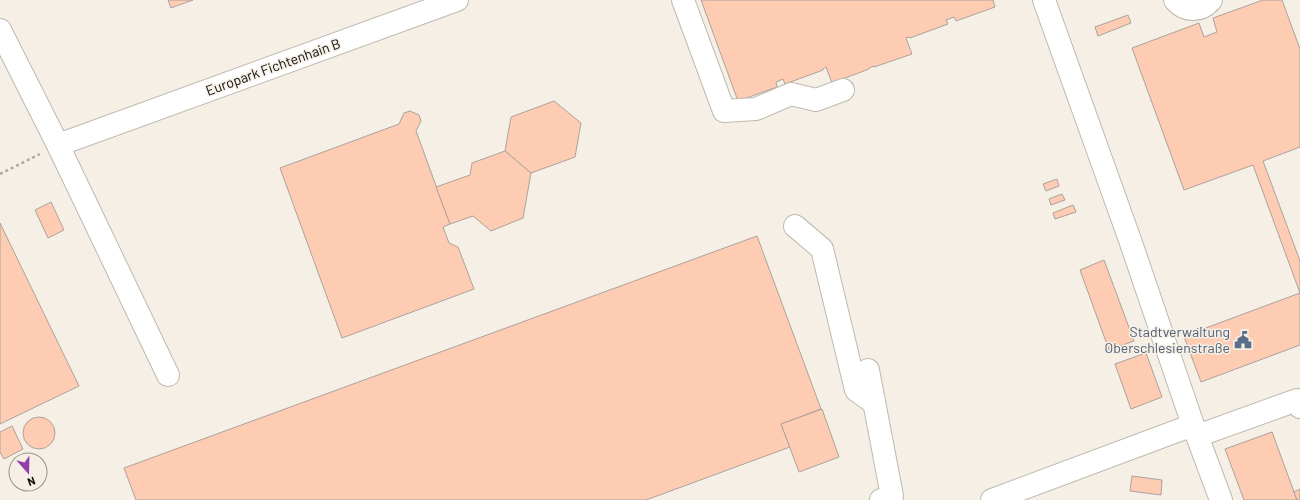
<svg xmlns="http://www.w3.org/2000/svg" width="1300" height="500" font-family="Barlow,sans-serif">
<rect width="100%" height="100%" fill="#f5efe5"/>
<g fill="#fdccb3" stroke="#aca29d">
<path d="M 168,0 L 193,0 L 171,8 Z"/>
<path d="M 701,0 L 993,0 L 995,7 L 956,21 L 954,17 L 946,20 L 948,24 L 910,38 L 909,37 L 906,38 L 912,54 L 874,67 L 874,66 L 869,68 L 869,69 L 832,83 L 826,67 L 823,69 L 823,70 L 785,84 L 783,79 L 776,82 L 777,87 L 738,101 Z"/>
<path d="M 1263,0 L 1282,0 L 1300,49 L 1300,147 L 1263,161 L 1300,261 L 1300,293 L 1253,165 L 1184,190 L 1132,48 L 1199,23 L 1204,37 L 1217,32 L 1213,18 Z"/>
<path d="M 1128,15 L 1131,23 L 1098,36 L 1095,27 Z"/>
<path d="M 554,101 L 581,123 L 575,157 L 531,173 L 505,151 L 511,117 Z"/>
<path d="M 410,111 L 419,115 L 421,121 L 416,131 L 450,224 L 443,227 L 449,243 L 458,247 L 474,289 L 342,338 L 280,168 L 399,124 L 404,113 Z"/>
<path d="M 505,151 L 531,173 L 523,218 L 491,231 L 473,216 L 450,224 L 436,187 L 470,175 L 472,163 Z"/>
<path d="M 1057,179 L 1059,186 L 1046,191 L 1043,184 Z"/>
<path d="M 1062,194 L 1065,200 L 1051,205 L 1049,199 Z"/>
<path d="M 51,202 L 64,230 L 48,238 L 35,210 Z"/>
<path d="M 1073,205 L 1076,212 L 1055,219 L 1053,213 Z"/>
<path d="M 0,223 L 79,386 L 0,424 Z"/>
<path d="M 757,236 L 821,409 L 781,424 L 790,447 L 646,500 L 136,500 L 124,468 Z"/>
<path d="M 1104,260 L 1134,341 L 1109,350 L 1080,270 Z"/>
<path d="M 1300,293 L 1300,345 L 1201,382 L 1183,334 L 1202,327 L 1203,329 Z"/>
<path d="M 1146,353 L 1162,397 L 1131,409 L 1115,364 Z"/>
<path d="M 822,409 L 839,457 L 799,472 L 781,424 Z"/>
<circle cx="39" cy="433" r="16"/>
<path d="M 12,426 L 23,449 L 4,459 L 0,452 L 0,432 Z"/>
<path d="M 1272,432 L 1297,500 L 1244,500 L 1225,449 Z"/>
<path d="M 1132,476 L 1162,480 L 1161,495 L 1130,491 Z"/>
<path d="M 1300,489 L 1300,500 L 1297,500 L 1294,492 Z"/>
</g>
<g fill="none" stroke-linecap="round" stroke-linejoin="round">
<g stroke="#bfb9b0" stroke-width="24">
<g id="minor">
<path d="M 683,0 L 724,111 L 756,109 L 791,94 L 816,100 L 843,90"/>
<path d="M 1044,0 L 1130,240 L 1193,425 L 1221,500"/>
<path d="M 1175,0 C 1185,12 1201,12 1211,0"/>
<path d="M 0,30 L 58,145 L 457,0"/>
<path d="M 58,145 L 168,375"/>
<path d="M 795,226 L 822,249 L 856,390 L 874,403"/>
<path d="M 868,370 L 892,496 L 881,500"/>
<path d="M 1197,436 L 1297,400 L 1300,407"/>
<path d="M 992,500 L 1193,425"/>
</g>
</g>
<path stroke="#afaaa2" stroke-width="2.5" stroke-dasharray="3 3" stroke-linecap="butt" d="M 0,174 L 40,154"/>
<use href="#minor" stroke="#fff" stroke-width="22"/>
</g>
<defs>
<g id="civic-bare" transform="scale(1.38)"><path d="M-.6-6.5H3V-4.5H.6V-3L4-1V1h2V6H-6V1h2V-1L-.6-3ZM-1.2 2.5V6h2.4V2.5Z" fill="#5c6f8a" stroke="#f5efe5" stroke-width="2.5" paint-order="stroke"/></g>
</defs>
<g fill-rule="evenodd">
<use href="#civic-bare" x="1243" y="340"/>
</g>
<g text-anchor="middle" stroke-width="3" stroke-linejoin="round" paint-order="stroke">
<g font-size="14" fill="#100e0b" stroke="#f5efe5">
<text transform="translate(273 67) rotate(-20)" y="5">Europark Fichtenhain B</text>
</g>
<g font-size="14" fill="#4e5e75" stroke="#f5efe5" text-anchor="end">
<text x="1230" y="337">Stadtverwaltung<tspan x="1230" dy="16">Oberschlesienstraße</tspan></text>
</g>
</g>
<g transform="translate(28 472) rotate(160)"><circle r="19" fill="#f5efe5" stroke="#99958e"/>
<path d="M0-3L7 15L0 10L-7 15Z" fill="#933eac"/>
<text y="-6" font-size="11" font-weight="bold" text-anchor="middle" fill="#100e0b">N</text>
</g>
</svg>
